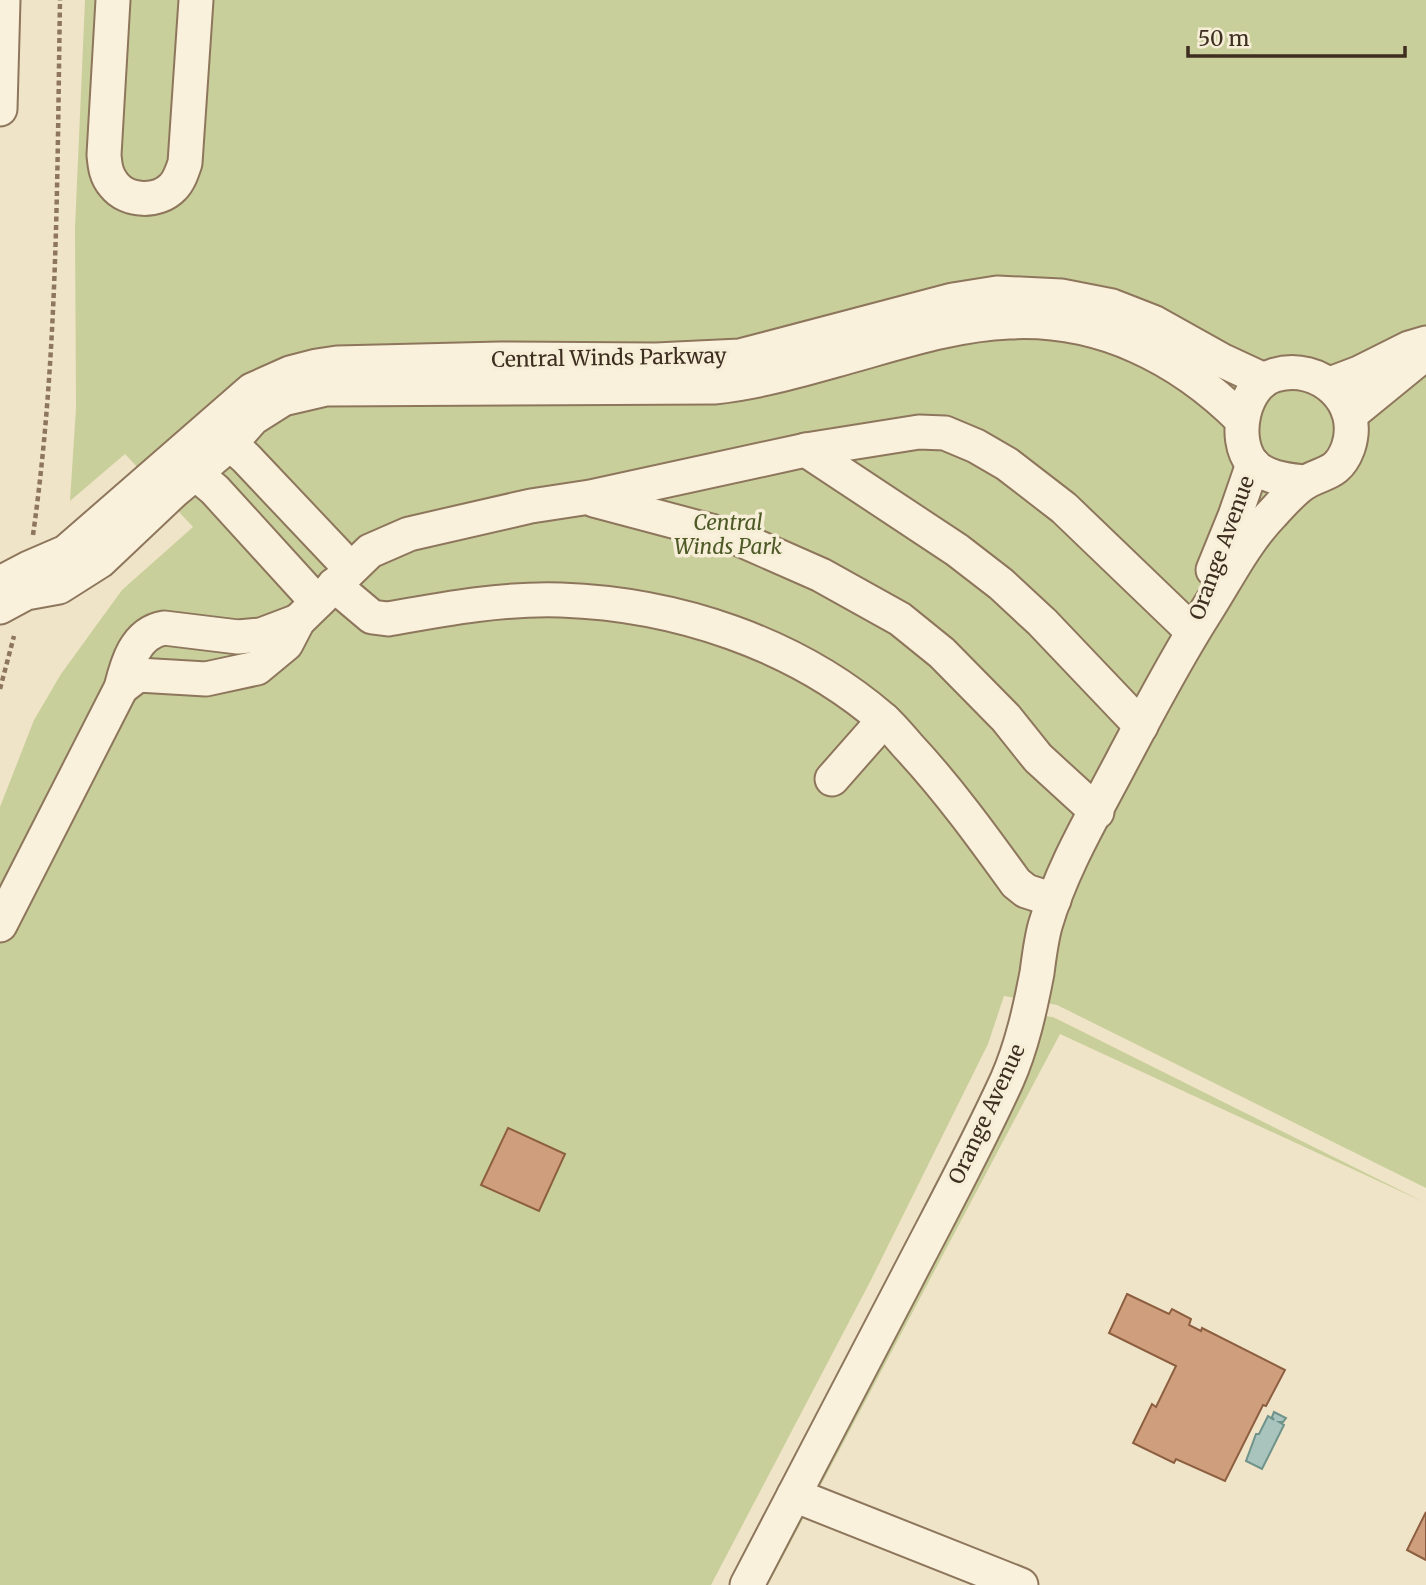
<svg xmlns="http://www.w3.org/2000/svg" width="1426" height="1585" font-family="Merriweather,serif">
<rect width="100%" height="100%" fill="#f0e4c8"/>
<g fill="#c9cf9b">
<path d="M 85,0 L 1426,0 L 1426,1188 L 1057,1005 L 1004,996 L 988,1044 L 871,1280 L 711,1585 L 0,1585 L 0,807 L 34,720 L 61,674 L 122,590 L 193,527 L 125,454 L 70,501 L 76,408 L 75,228 Z"/>
<path d="M 1045,1016 L 1053,1017 L 1426,1203 L 1060,1034 L 768,1585 L 766,1585 C 823,1476 880,1367 936,1259 C 976,1181 1024,1102 1045,1016 Z"/>
</g>
<path fill="#a9c4bc" stroke="#6f938a" stroke-width="2" d="M 1274,1412 L 1286,1418 L 1283,1422 L 1279,1422 L 1284,1425 L 1262,1469 L 1246,1461 L 1256,1434 L 1259,1434 L 1268,1416 L 1274,1420 L 1272,1417 Z"/>
<g fill="#cf9f7d" stroke="#8d5f41" stroke-width="2">
<path d="M 508,1128 L 565,1154 L 539,1211 L 481,1185 Z"/>
<path d="M 1127,1294 L 1169,1314 L 1172,1309 L 1191,1319 L 1189,1325 L 1201,1331 L 1202,1328 L 1285,1370 L 1266,1406 L 1263,1405 L 1225,1481 L 1176,1459 L 1174,1463 L 1133,1443 L 1152,1404 L 1156,1407 L 1176,1366 L 1109,1333 Z"/>
<path d="M 1426,1512 L 1426,1560 L 1407,1550 Z"/>
</g>
<g fill="none" stroke-linecap="round" stroke-linejoin="round">
<g stroke="#8d765c" stroke-width="37">
<g id="minor">
<path d="M 113,0 L 104,155 C 105,166 106,176 114,185 C 127,202 158,203 173,187 C 179,181 182,172 185,163 L 196,0"/>
<path d="M 0,109 L 3,0"/>
<path d="M 1330,384 L 1359,373 L 1409,348 L 1426,343"/>
<path d="M 1350,415 L 1416,361"/>
<path d="M 215,430 L 246,458 L 350,568"/>
<path d="M 806,450 L 957,550 L 1001,584 L 1042,622 L 1141,726"/>
<path d="M 181,461 L 215,490 L 317,602"/>
<path d="M 594,500 L 737,538 L 821,575 L 900,619 L 942,653 L 1006,718 L 1038,758 L 1097,812"/>
<path d="M 1213,570 L 1235,516 L 1253,464"/>
<path d="M 0,583 L 29,568 L 66,552 L 252,390 L 290,373 L 317,366 L 337,363 L 500,359 L 656,360 L 740,356 L 953,300 L 997,293 L 1061,296 L 1112,306 L 1153,322 L 1221,360 L 1264,380"/>
<path d="M 334,585 L 372,617 L 388,619 C 444,609 503,598 561,600 C 676,604 795,643 883,719 C 892,727 900,737 908,746 C 948,789 982,836 1016,883 L 1026,891 L 1054,900"/>
<path d="M 0,607 L 26,593 L 59,587 L 100,561 L 174,491 L 229,445 L 253,418 L 283,399 L 326,389 L 714,387 C 762,382 807,368 854,355 C 904,341 957,324 1009,322 C 1100,317 1180,358 1242,420"/>
<path d="M 121,688 L 138,675 L 206,679 L 257,668 L 286,644 L 298,621 L 370,551 L 409,534 L 531,506 L 590,497 L 806,450 L 919,432 L 945,433 L 976,446 L 1007,464 L 1064,508 L 1192,631"/>
<path d="M 832,779 L 884,720"/>
<path d="M 0,925 L 121,688 C 127,664 135,633 164,628 L 238,637 L 261,635 L 298,621"/>
<path d="M 794,1495 L 1021,1585"/>
<path d="M 747,1585 C 800,1484 853,1382 906,1280 C 940,1214 976,1148 1007,1080 C 1022,1046 1030,1009 1037,973 C 1039,957 1041,941 1045,926 C 1062,867 1095,813 1123,759 C 1149,710 1175,660 1205,613 C 1227,579 1244,543 1272,514 C 1281,504 1290,494 1300,486 C 1319,471 1337,478 1348,448 C 1364,402 1319,362 1275,375 C 1243,384 1232,439 1252,463 C 1264,478 1287,480 1304,482"/>
</g>
</g>
<g stroke="#8d765c" stroke-width="4.5" stroke-dasharray="5 3.5" stroke-linecap="butt">
<path d="M 33,535 C 58,358 57,178 60,0"/>
<path d="M 0,689 L 14,636"/>
</g>
<use href="#minor" stroke="#faf1dc" stroke-width="33"/>
</g>
<g text-anchor="middle" stroke-width="7" stroke-linejoin="round" paint-order="stroke">
<g font-size="21" fill="#3d2e20" stroke="#f7eed8">
<text transform="translate(609 358) rotate(-1)" y="7">Central Winds Parkway</text>
<text transform="translate(1222 548) rotate(-70)" y="7">Orange Avenue</text>
<text transform="translate(987 1114) rotate(-65)" y="7">Orange Avenue</text>
</g>
<g font-size="21" font-style="italic" fill="#4d5a26" stroke="#f7eed8">
<text x="728" y="530">Central<tspan x="728" dy="24">Winds Park</tspan></text>
</g>
</g>
<path d="M1188 46v10h217v-10" fill="none" stroke="#3d2e20" stroke-width="3.5"/>
<text x="1198" y="46" font-size="21" fill="#3d2e20" stroke="#f7eed8" stroke-width="5" paint-order="stroke">50 m</text>
</svg>
